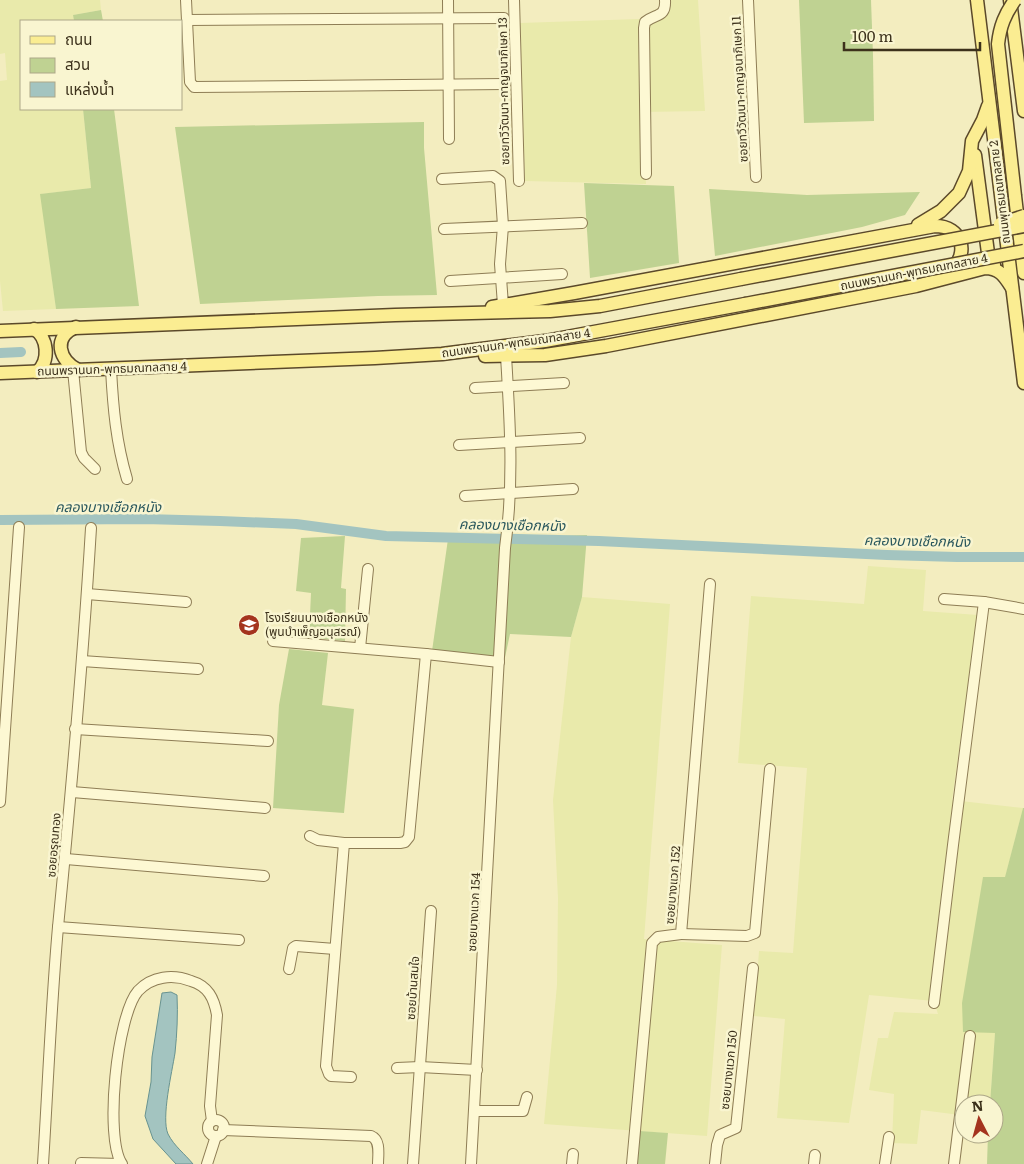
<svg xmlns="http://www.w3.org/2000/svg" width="1024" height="1164" font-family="Literata,'Noto Sans Thai',serif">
<rect width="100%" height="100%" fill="#f3edbf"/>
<g fill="#e9eaab">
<path d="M 0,0 L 100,0 L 101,10 L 73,15 L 74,21 L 21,21 L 21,109 L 83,109 L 91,188 L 41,194 L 56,309 L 3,311 L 0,281 L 0,81 L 7,80 L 5,53 L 0,54 Z"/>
<path d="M 660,0 L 698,0 L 705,111 L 642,112 L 646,184 L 525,181 L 520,23 L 639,19 L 660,7 Z"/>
<path d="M 868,566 L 926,570 L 923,611 L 978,615 L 952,800 L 1023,808 L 1005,878 L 983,877 L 995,1033 L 990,1104 L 964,1104 L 960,1115 L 921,1110 L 917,1144 L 892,1143 L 894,1094 L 869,1090 L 878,1038 L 888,1038 L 894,1012 L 938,1014 L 934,1001 L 869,995 L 849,1123 L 777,1118 L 785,1019 L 754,1016 L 759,951 L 793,953 L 807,768 L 738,763 L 751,596 L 864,604 Z"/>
<path d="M 582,597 L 670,604 L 644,939 L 722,945 L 707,1136 L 544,1124 L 557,985 L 558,898 L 553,800 L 571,637 Z"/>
</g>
<g fill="#bfd292">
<path d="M 799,0 L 871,0 L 873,55 L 874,121 L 804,123 Z"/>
<path d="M 101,10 L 103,21 L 74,21 L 73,15 Z"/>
<path d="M 83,109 L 114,109 L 139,306 L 56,309 L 40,194 L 91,188 Z"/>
<path d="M 424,122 L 424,148 L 437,295 L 378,296 L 200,304 L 175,127 Z"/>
<path d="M 584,183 L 674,186 L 679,263 L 590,278 Z"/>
<path d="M 709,189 L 807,195 L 920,192 L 905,215 L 862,227 L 715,256 Z"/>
<path d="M 587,535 L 582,597 L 571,637 L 510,634 L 504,662 L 432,651 L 448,539 Z"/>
<path d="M 345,536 L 341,588 L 346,589 L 345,641 L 309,637 L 311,593 L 296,591 L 301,538 Z"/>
<path d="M 289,649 L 328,653 L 322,705 L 354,709 L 344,813 L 273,808 L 279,705 Z"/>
<path d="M 1023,808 L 1024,808 L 1024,1164 L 987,1164 L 988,1134 L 994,1134 L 994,1104 L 990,1104 L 995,1033 L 963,1032 L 962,1003 L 983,877 L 1005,877 Z"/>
<path d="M 640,1131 L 668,1133 L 665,1164 L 637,1164 Z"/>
</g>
<path fill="#a3c4c0" stroke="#689390" d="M 171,992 L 177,995 C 178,1014 177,1034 175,1053 C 172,1072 161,1118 168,1134 C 174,1146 185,1154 193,1164 L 176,1164 L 153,1139 L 145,1116 L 151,1082 L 152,1057 L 162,993 Z"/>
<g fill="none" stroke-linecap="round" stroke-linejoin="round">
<g stroke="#a3c4c0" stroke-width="10">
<path d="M 0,353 L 21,352"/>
<path d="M 0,520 L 144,519 L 220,521 L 296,524 L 386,536 L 599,541 L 887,555 L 957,557 L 1024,557"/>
</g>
<g stroke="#8e7d55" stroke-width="12">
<g id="minor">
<path d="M 186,0 L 190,82 L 194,87 L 505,84"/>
<path d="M 448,0 L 449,139"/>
<path d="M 514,0 L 519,181"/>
<path d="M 748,0 L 756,177"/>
<path d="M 187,20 L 504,18"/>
<path d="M 646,174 L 644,28 L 645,22 C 656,13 666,18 665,0"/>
<path d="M 442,179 L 493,176 L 500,181 L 503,226 L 500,264 L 503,305"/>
<path d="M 444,229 L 582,223"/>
<path d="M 450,281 L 562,274"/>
<path d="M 111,369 C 113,407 116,442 127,479"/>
<path d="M 73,370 L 81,452 L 84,458 L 95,469"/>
<path d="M 475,388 L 564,383"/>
<path d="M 459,445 L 580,438"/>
<path d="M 465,496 L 573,489"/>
<path d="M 87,594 L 186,602"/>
<path d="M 944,599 L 984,602 L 1024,609"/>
<path d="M 273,641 L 426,654 L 499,662"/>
<path d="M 360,648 L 368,569"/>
<path d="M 82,661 L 198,669"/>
<path d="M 75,729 L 268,741"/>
<path d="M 72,792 L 265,808"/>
<path d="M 0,802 L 19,527"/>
<path d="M 310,836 L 318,840 L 344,843 L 400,843 L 405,842 L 409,837 L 426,654"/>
<path d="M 344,843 L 326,1066 L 329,1074 L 331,1076 L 351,1077"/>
<path d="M 66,859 L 264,876"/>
<path d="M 58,927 L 239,940"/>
<path d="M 681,934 L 747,936 L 755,933 L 770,769"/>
<path d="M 289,969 L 293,948 L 296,946 L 335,949"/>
<path d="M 934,1003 L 953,845 L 984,602"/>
<path d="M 397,1068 L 420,1067 L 477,1070"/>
<path d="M 475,1111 L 523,1111 L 527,1097"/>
<circle cx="216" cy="1128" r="8"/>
<path d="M 223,1130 L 371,1136 C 381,1140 378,1155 378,1164"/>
<path d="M 81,1163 L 120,1164"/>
<path d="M 43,1164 C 48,1085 51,1006 58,927 C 71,794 83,661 91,528"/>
<path d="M 122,1164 C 104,1138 117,1015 138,991 C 152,976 173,974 191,981 C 208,986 214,998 217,1015 L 210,1106 L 212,1121"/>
<path d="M 207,1164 L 216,1136"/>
<path d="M 413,1164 L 431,911"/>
<path d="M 471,1164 L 505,548 C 514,484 510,421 506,356"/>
<path d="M 572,1164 L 573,1154"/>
<path d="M 632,1164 L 652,943 L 658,937 L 681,934 L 710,584"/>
<path d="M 715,1164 L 717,1145 L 720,1135 L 736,1128 L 753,968"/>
<path d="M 814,1164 L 815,1155"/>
<path d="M 885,1164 L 889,1137"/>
<path d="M 954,1164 L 970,1036"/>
</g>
</g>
<g stroke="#5b492a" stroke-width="15">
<g id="major">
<path d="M 977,0 L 1024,383"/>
<path d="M 1010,0 L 1024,111"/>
<path d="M 975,155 L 988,253 L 994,265"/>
<path d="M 1015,196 L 1024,273"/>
<path d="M 918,225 L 941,211 L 959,193 L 969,171 L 972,141 L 983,120 L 988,106"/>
<path d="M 492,307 L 574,293 L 935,226 C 962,226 970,253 951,270"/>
<path d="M 76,327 C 52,337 59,360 78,370"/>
<path d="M 34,329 C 48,337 50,361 37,372"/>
<path d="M 0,331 L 395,315 L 550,311 L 600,306 L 741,279"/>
<path d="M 485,356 L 545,355 L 606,346 L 916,286 L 985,268 C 1000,268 1005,277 1012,288"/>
<path d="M 0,373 L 375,358 L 442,354 L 545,341 L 745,304"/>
</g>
</g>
<use href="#minor" stroke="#fdf8d3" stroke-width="10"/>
<use href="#major" stroke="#fbed92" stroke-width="12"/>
<g stroke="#5b492a" stroke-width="15" stroke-linecap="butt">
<g id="major-bridge">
<path d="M 1015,0 C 1005,14 1000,26 998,44 L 1015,196"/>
<path d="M 1000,224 L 1024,216"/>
<path d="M 741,279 L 1024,226"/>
<path d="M 745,304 L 1024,251"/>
</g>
</g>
<use href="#major-bridge" stroke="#fbed92" stroke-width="12"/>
</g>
<defs>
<g id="school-disc" transform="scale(1.125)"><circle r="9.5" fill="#a4341e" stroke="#f9f5d0"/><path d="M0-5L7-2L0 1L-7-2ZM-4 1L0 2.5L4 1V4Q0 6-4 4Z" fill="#fff"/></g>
</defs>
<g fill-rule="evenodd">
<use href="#school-disc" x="249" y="625"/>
</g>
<g text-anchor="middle" stroke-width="5" stroke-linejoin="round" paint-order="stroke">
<g font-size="12" fill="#3c311b" stroke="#f9f5d0">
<text transform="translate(740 89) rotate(-93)" y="4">ซอยทวีวัฒนา-กาญจนาภิเษก 11</text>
<text transform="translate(504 91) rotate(-91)" y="4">ซอยทวีวัฒนา-กาญจนาภิเษก 13</text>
<text transform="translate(1000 192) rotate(-97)" y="4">ถนนพุทธมณฑลสาย 2</text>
<text transform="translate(914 272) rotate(-11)" y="4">ถนนพรานนก-พุทธมณฑลสาย 4</text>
<text transform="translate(516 343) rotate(-8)" y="4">ถนนพรานนก-พุทธมณฑลสาย 4</text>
<text transform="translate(112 369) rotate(-2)" y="4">ถนนพรานนก-พุทธมณฑลสาย 4</text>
<text transform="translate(54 845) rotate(-85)" y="4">ซอยอรุณทอง</text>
<text transform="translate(673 885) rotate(-85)" y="4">ซอยบางแวก 152</text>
<text transform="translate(474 912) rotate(-87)" y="4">ซอยบางแวก 154</text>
<text transform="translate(413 988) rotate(-86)" y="4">ซอยบ้านสมใจ</text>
<text transform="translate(729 1070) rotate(-84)" y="4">ซอยบางแวก 150</text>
</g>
<g font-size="12" fill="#3c311b" stroke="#f9f5d0" text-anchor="start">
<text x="265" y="622">โรงเรียนบางเชือกหนัง<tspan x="265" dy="14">(พูนบำเพ็ญอนุสรณ์)</tspan></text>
</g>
<g font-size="14" font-style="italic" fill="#29575d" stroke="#f9f5d0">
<text x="108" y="512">คลองบางเชือกหนัง</text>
<text transform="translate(512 525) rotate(1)" y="5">คลองบางเชือกหนัง</text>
<text transform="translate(917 541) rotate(1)" y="5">คลองบางเชือกหนัง</text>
</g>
</g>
<rect x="20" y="20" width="162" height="90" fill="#f9f5d0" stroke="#ada788"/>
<rect x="30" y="36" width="25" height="8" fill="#fbed92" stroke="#ada788"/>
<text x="65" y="45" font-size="15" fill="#3c311b">ถนน</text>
<rect x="30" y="58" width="25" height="15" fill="#bfd292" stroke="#ada788"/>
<text x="65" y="70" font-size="15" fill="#3c311b">สวน</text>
<rect x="30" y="82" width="25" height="15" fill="#a3c4c0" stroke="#ada788"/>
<text x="65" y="95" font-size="15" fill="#3c311b">แหล่งน้ำ</text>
<g transform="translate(979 1119) rotate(354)"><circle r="24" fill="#f9f5d0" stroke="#ada788"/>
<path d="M0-4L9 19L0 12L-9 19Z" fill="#a4341e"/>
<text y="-8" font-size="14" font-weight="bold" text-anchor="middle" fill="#3c311b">N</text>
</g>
<path d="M844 42v8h136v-8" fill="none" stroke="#3c311b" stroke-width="2.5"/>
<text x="852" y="42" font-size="15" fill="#3c311b" stroke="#f9f5d0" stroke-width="4" paint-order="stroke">100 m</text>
</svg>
